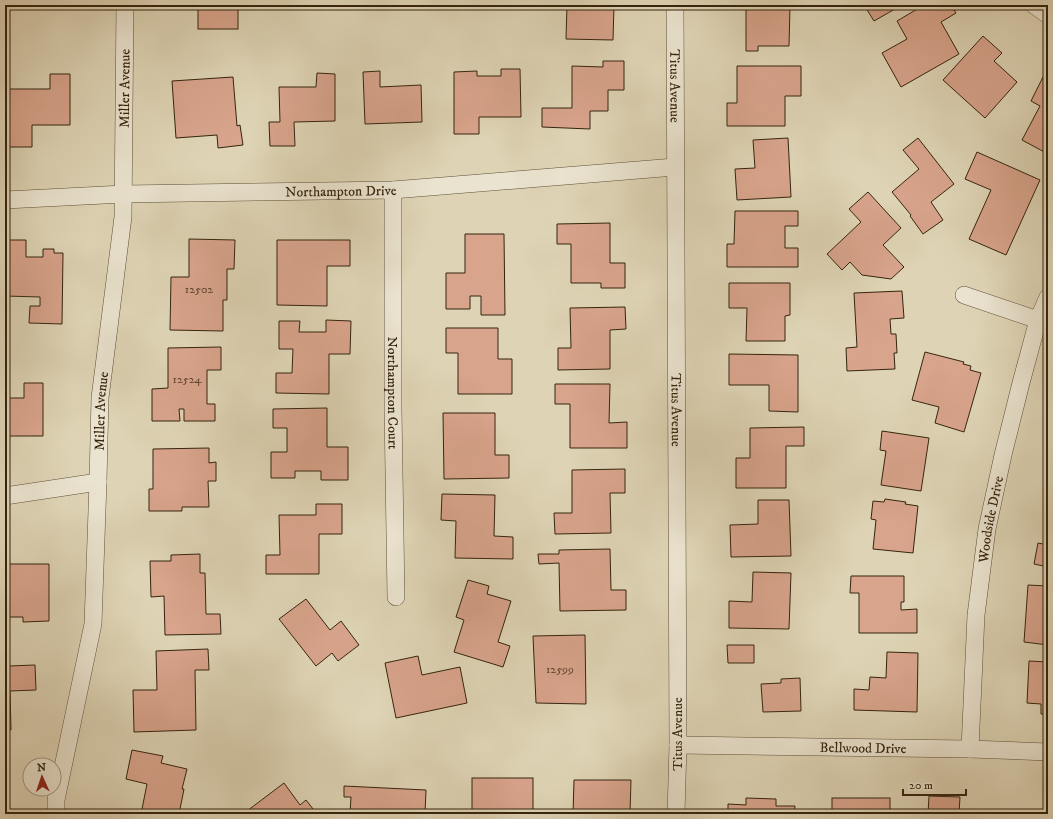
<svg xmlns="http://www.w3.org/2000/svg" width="1053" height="819" font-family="'IM FELL DW Pica',serif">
<rect width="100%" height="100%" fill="#ded4b5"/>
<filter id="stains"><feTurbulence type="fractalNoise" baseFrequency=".005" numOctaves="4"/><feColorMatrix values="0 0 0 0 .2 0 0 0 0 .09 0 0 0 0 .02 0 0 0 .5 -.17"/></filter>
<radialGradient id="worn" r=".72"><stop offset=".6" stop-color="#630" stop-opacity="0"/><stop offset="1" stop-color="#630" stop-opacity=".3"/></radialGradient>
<g fill="#d8a48c" stroke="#35240e">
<rect x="198" y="5" width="40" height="24"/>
<path d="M 377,5 L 405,5 L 405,8 L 377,7 Z"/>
<path d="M 567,5 L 614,5 L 613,40 L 566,39 Z"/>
<path d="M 746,5 L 790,5 L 789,46 L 758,46 L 758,51 L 746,51 Z"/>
<path d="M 864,5 L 902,5 L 874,21 Z"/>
<path d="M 924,5 L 951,5 L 956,13 L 941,22 L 959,54 L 901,87 L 882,53 L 907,39 L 897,21 Z"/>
<path d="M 983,36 L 1002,53 L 994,61 L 1017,82 L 985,118 L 943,80 Z"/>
<path d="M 603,61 L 624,61 L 624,90 L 608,90 L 608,111 L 590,111 L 590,129 L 542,127 L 542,108 L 572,108 L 572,66 L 603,67 Z"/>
<path d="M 737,66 L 801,66 L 801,96 L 785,96 L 785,126 L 727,126 L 727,103 L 737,103 Z"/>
<path d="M 501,69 L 520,69 L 521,117 L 479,117 L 479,134 L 454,134 L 454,72 L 477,71 L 477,76 L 501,76 Z"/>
<path d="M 380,71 L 380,87 L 421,85 L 422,122 L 365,124 L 363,72 Z"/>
<path d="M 317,73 L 335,74 L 335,121 L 294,122 L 295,146 L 270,146 L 269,122 L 280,122 L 279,87 L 316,87 Z"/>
<path d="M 1045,73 L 1048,75 L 1048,154 L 1022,140 L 1040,106 L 1031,101 Z"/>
<path d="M 50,74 L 70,74 L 70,125 L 32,125 L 32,147 L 8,147 L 9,89 L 50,89 Z"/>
<path d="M 233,77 L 237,126 L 240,125 L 243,145 L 218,148 L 217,135 L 176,138 L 172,81 Z"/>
<path d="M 788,138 L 791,197 L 737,200 L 735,169 L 755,168 L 753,140 Z"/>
<path d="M 918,138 L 954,184 L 931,202 L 943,220 L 923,234 L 910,216 L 911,215 L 892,192 L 919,169 L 903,150 Z"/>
<path d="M 977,152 L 1040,180 L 1006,255 L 969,239 L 991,190 L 965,179 Z"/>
<path d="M 868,192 L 901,228 L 883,245 L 904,267 L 891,279 L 862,275 L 850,262 L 842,270 L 827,254 L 861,222 L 849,209 Z"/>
<path d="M 735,211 L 798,211 L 798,226 L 785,226 L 785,248 L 798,248 L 798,267 L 727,267 L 727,244 L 734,244 Z"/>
<path d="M 610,223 L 610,263 L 625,263 L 625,288 L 601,288 L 601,283 L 571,283 L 571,244 L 557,244 L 557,224 Z"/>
<path d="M 465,234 L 504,234 L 505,315 L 481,315 L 481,296 L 470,296 L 470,309 L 446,309 L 446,273 L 465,273 Z"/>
<path d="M 189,239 L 235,240 L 234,269 L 227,269 L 227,300 L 223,300 L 223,331 L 170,330 L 171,277 L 189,277 Z"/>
<path d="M 5,240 L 26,240 L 26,257 L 43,257 L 43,249 L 54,249 L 54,253 L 63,253 L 62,324 L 29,323 L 30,306 L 40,306 L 40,297 L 5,296 Z"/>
<path d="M 277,240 L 350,240 L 350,266 L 327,266 L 327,306 L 277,305 Z"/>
<path d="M 729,283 L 790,283 L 790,315 L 785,316 L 785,341 L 746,341 L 747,308 L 729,308 Z"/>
<path d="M 902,291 L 904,318 L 890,319 L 891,334 L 896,334 L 897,353 L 894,353 L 895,369 L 847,371 L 846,348 L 857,347 L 854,293 Z"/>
<path d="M 625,307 L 626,329 L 610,330 L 610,369 L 558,370 L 558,348 L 571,348 L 570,308 Z"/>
<path d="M 326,320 L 351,321 L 350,354 L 329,354 L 329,394 L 276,393 L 276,373 L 292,373 L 293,349 L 279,349 L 279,321 L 300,321 L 299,332 L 326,332 Z"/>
<path d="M 446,328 L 498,328 L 498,359 L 512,359 L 512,394 L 458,394 L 458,353 L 446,353 Z"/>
<path d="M 221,347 L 221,370 L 207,370 L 207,404 L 215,404 L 215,421 L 184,421 L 184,409 L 179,409 L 180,421 L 152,421 L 152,389 L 168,388 L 168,348 Z"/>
<path d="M 925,352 L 964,362 L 963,364 L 971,366 L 970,370 L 981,373 L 964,432 L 935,423 L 939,407 L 912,400 Z"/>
<path d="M 729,354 L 798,355 L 798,412 L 769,411 L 769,385 L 729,385 Z"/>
<path d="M 24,383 L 43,383 L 43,436 L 5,436 L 5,398 L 24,398 Z"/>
<path d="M 555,384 L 610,384 L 609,423 L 627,422 L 627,448 L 570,448 L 570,404 L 555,404 Z"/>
<path d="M 327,408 L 327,447 L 348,447 L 348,480 L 321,480 L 321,471 L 295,471 L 295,478 L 271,478 L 271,452 L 287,452 L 287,428 L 273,428 L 273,409 Z"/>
<path d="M 443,413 L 495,413 L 495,455 L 509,455 L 509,478 L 444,479 Z"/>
<path d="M 804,427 L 804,446 L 786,446 L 786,488 L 736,488 L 736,458 L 750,458 L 750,428 Z"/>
<path d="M 882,431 L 929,438 L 921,491 L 881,485 L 886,451 L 880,450 Z"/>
<path d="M 209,448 L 209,463 L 216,462 L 216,481 L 208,481 L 209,507 L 182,507 L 182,511 L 149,511 L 149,489 L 153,489 L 153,449 Z"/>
<path d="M 625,469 L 625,493 L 610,493 L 611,533 L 555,534 L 554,513 L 572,513 L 572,470 Z"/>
<path d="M 442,494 L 495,495 L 494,536 L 513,537 L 513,559 L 455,558 L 456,521 L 441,520 Z"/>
<path d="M 885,499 L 906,502 L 905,504 L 918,506 L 913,553 L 873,549 L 876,520 L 871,519 L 873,501 L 884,502 Z"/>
<path d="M 758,500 L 789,500 L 791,556 L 731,557 L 730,525 L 758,524 Z"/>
<path d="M 316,504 L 342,504 L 342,534 L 319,534 L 319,574 L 266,574 L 266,555 L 280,555 L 279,515 L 316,515 Z"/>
<path d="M 1038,543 L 1048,545 L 1048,567 L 1034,564 Z"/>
<path d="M 5,549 L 7,549 L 7,564 L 49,564 L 49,621 L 23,622 L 23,617 L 5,617 Z"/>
<path d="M 610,549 L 611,590 L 626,590 L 626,610 L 560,611 L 559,563 L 539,564 L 538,554 L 559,554 L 559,550 Z"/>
<path d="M 200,554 L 200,573 L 205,573 L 206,614 L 220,614 L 221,634 L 165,635 L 164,596 L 151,597 L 150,561 L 171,561 L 171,555 Z"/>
<path d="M 753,572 L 791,573 L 789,629 L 729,628 L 729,601 L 752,602 Z"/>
<path d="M 851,576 L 904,576 L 904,602 L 901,602 L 901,610 L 917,609 L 917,633 L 859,633 L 859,593 L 850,593 Z"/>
<path d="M 468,580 L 489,586 L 487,594 L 511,601 L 498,642 L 510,646 L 503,667 L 454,652 L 464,620 L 456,617 Z"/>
<path d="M 1028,585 L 1048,586 L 1048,645 L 1024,642 Z"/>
<path d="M 306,599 L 330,630 L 341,621 L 359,645 L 338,661 L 332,653 L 316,666 L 279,619 Z"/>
<path d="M 585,635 L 586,704 L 536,703 L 533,636 Z"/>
<path d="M 727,645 L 754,645 L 754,663 L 728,663 Z"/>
<path d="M 208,649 L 209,670 L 195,670 L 196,730 L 134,732 L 133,690 L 157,690 L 156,651 Z"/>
<path d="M 887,652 L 918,653 L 917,712 L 854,710 L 854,689 L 869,690 L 870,677 L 886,678 Z"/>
<path d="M 418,656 L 422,675 L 460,667 L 467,703 L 396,718 L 385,663 Z"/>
<path d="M 1029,661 L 1048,662 L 1048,714 L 1041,714 L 1041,704 L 1027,703 Z"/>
<path d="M 35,665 L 36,690 L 10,691 L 11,730 L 5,730 L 5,669 L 9,669 L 9,666 Z"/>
<path d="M 800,678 L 801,711 L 763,712 L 761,684 L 781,683 L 781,679 Z"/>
<path d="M 132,750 L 163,756 L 161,763 L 187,769 L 182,789 L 184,789 L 179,814 L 141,814 L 147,784 L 126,779 Z"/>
<rect x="472" y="778" width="61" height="36"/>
<path d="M 574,780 L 631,780 L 630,814 L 573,814 Z"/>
<path d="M 284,783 L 300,805 L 306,800 L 317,814 L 243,814 Z"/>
<path d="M 344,786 L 426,790 L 425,814 L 350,814 L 351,797 L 344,797 Z"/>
<path d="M 929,796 L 960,797 L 959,814 L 928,814 Z"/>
<path d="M 746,798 L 776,799 L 776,806 L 795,806 L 794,814 L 728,814 L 728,804 L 746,805 Z"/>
<rect x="832" y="798" width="58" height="16"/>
</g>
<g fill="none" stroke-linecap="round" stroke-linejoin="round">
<g stroke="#5f5038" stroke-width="18">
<g id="minor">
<path id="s1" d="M 675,5 L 678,745 L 676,814"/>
<path d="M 1034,5 L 1048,15"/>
<path id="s2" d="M 393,190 L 393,409 L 396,597"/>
<path id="s3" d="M 5,200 L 124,194 L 393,190 L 675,167"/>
<path d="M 964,295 L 1038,320"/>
<path d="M 5,496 L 98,482"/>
<path id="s4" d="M 678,745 L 970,749 L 1048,752"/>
<path id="s5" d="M 970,749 L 976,615 L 987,529 L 1003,455 L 1021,383 L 1038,320 L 1048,297"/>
<path id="s6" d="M 56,814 L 56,800 L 93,624 L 98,482 L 100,398 L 123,217 L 125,5"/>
</g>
</g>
<use href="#minor" stroke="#eae3cf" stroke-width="17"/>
</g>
<g text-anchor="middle" stroke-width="3" stroke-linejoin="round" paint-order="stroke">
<g font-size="12" fill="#5e442e">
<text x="199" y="293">12502</text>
<text x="187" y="383">12524</text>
<text x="560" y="673">12599</text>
</g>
<g font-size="14" fill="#35240e" stroke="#eae3cf">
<text dy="5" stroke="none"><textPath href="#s1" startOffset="81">Titus Avenue</textPath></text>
<text dy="5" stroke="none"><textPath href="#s6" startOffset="731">Miller Avenue</textPath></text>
<text dy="5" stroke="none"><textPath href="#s3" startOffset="336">Northampton Drive</textPath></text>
<text dy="5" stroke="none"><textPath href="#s2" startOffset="203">Northampton Court</textPath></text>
<text dy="5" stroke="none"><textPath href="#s1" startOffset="405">Titus Avenue</textPath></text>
<text dy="5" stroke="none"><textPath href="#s6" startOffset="407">Miller Avenue</textPath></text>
<text dy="5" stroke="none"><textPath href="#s5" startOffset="231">Woodside Drive</textPath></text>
<text transform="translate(677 734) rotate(-90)" y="5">Titus Avenue</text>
<text dy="5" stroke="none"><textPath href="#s4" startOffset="185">Bellwood Drive</textPath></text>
</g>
</g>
<rect width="1053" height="819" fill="none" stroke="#ded4b5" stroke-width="20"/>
<rect x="6" y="6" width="1041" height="807" fill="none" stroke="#35240e" stroke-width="2"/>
<rect x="10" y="10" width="1033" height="799" fill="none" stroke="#35240e"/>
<g transform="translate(42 777) rotate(357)"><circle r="19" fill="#eae3cf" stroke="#a29782"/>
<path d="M0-3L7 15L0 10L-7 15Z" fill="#8f2418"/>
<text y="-6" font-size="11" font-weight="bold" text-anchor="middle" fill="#35240e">N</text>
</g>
<path d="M903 789v6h63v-6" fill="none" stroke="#35240e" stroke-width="2"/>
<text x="909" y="789" font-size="12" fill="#35240e" stroke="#eae3cf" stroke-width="3" paint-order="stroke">20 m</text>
<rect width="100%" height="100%" filter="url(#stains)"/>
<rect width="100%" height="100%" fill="url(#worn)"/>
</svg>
